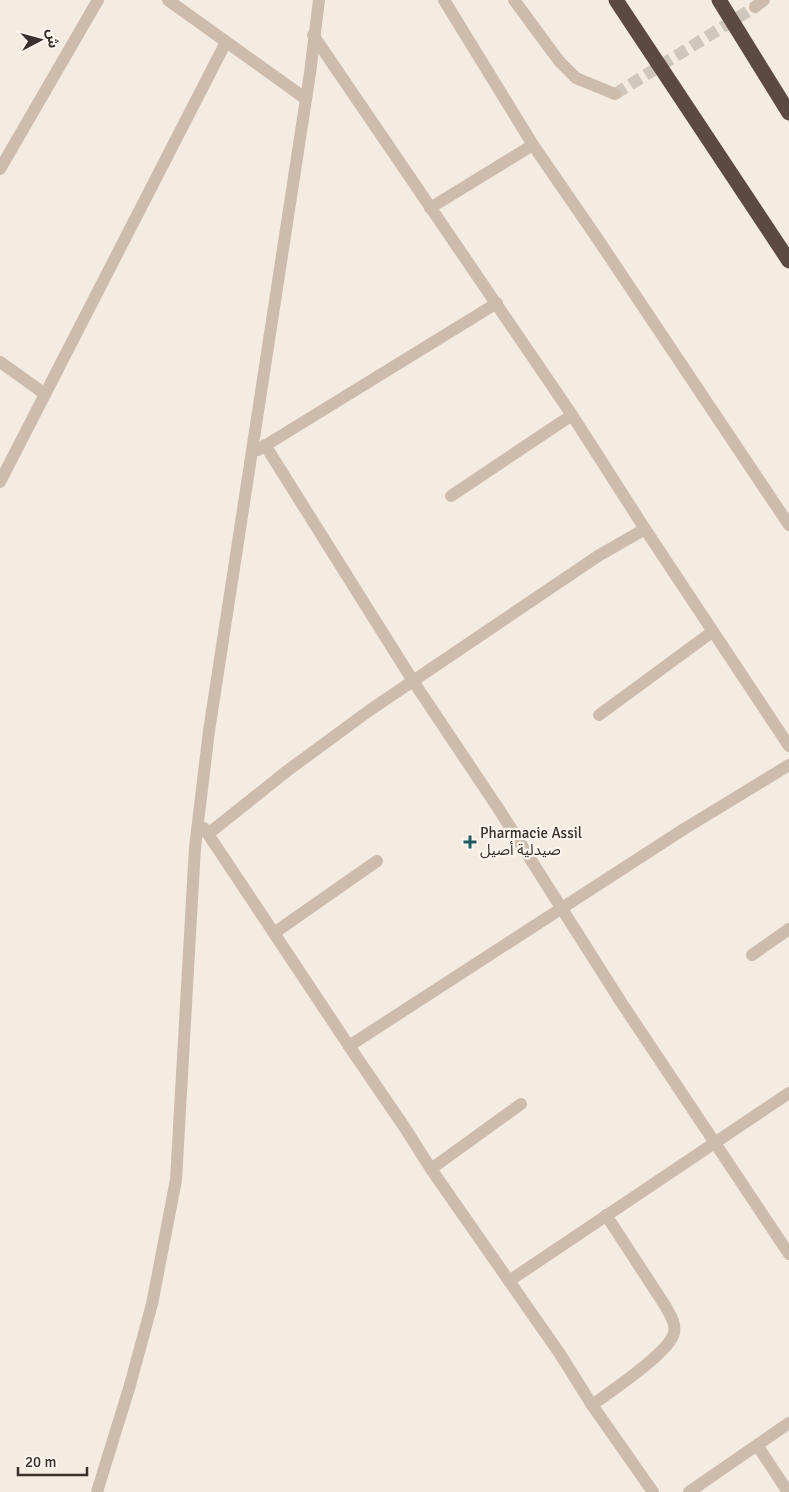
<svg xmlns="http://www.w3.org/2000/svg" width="789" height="1492" font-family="Signika,'Noto Sans Arabic',sans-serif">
<rect width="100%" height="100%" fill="#f4ebe1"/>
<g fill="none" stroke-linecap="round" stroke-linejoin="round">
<path stroke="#cfc6bd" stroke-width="12" stroke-dasharray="12 6" stroke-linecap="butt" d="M 615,94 L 755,7"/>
<g stroke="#cdbbac" stroke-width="12">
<path d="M 168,0 L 306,99"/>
<path d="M 444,0 L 533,145 L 597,238 L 789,525"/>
<path d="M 514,0 L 559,61 L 576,78 L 615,94"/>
<path d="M 755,7 L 764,0"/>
<path d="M 313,35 L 572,415 L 645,529 L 789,746"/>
<path d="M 0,169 L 98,0"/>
<path d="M 430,208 L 533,145"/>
<path d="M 0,362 L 45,394"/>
<path d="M 265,445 L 413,681 L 498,808 L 621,1002 L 789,1254"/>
<path d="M 258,450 L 497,303"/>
<path d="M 0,482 L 226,42"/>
<path d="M 451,496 L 572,415"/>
<path d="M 599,715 L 712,632"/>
<path d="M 204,828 L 349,1046"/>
<path d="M 208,834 L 287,771 L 370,710 L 598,556 L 645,529"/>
<path d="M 274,933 L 377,861"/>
<path d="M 752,955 L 789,929"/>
<path d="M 431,1169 L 521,1104"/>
<path d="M 509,1281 L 789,1093"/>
<path d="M 592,1405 C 610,1392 669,1353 674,1333 C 676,1323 670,1315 666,1307 L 606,1215"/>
<path d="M 757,1445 L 788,1492"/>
<path d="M 97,1492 L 130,1385 L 152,1304 L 176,1180 L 195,847 L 209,731 L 310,73 L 319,0"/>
<path d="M 653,1492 L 592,1405 L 560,1354 L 431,1169 L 405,1128 L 349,1046 L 684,829 L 789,765"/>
<path d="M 689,1492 L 789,1423"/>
</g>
<g stroke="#5c4a42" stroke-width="15">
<path d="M 616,0 L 789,261"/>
<path d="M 719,0 L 789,113"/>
</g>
</g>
<path fill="#1f5a5e" stroke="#fbf5ee" stroke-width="2" d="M467.5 834.5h5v5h5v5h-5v5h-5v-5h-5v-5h5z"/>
<g text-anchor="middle" stroke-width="4.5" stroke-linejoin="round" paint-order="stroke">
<g font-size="15" fill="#3b302b" stroke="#fbf5ee" text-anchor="start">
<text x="480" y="838">Pharmacie Assil<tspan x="480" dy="17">صيدلية أصيل</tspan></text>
</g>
</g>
<g transform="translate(40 40) rotate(84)" stroke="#fbf5ee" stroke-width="4" paint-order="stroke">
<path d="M0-4L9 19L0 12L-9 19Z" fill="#3b302b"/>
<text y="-8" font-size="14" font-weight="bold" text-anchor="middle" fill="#3b302b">ش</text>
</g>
<path d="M18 1467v8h69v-8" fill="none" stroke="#3b302b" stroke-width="2.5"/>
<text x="25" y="1467" font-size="15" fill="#3b302b" stroke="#fbf5ee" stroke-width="4" paint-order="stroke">20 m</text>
</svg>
